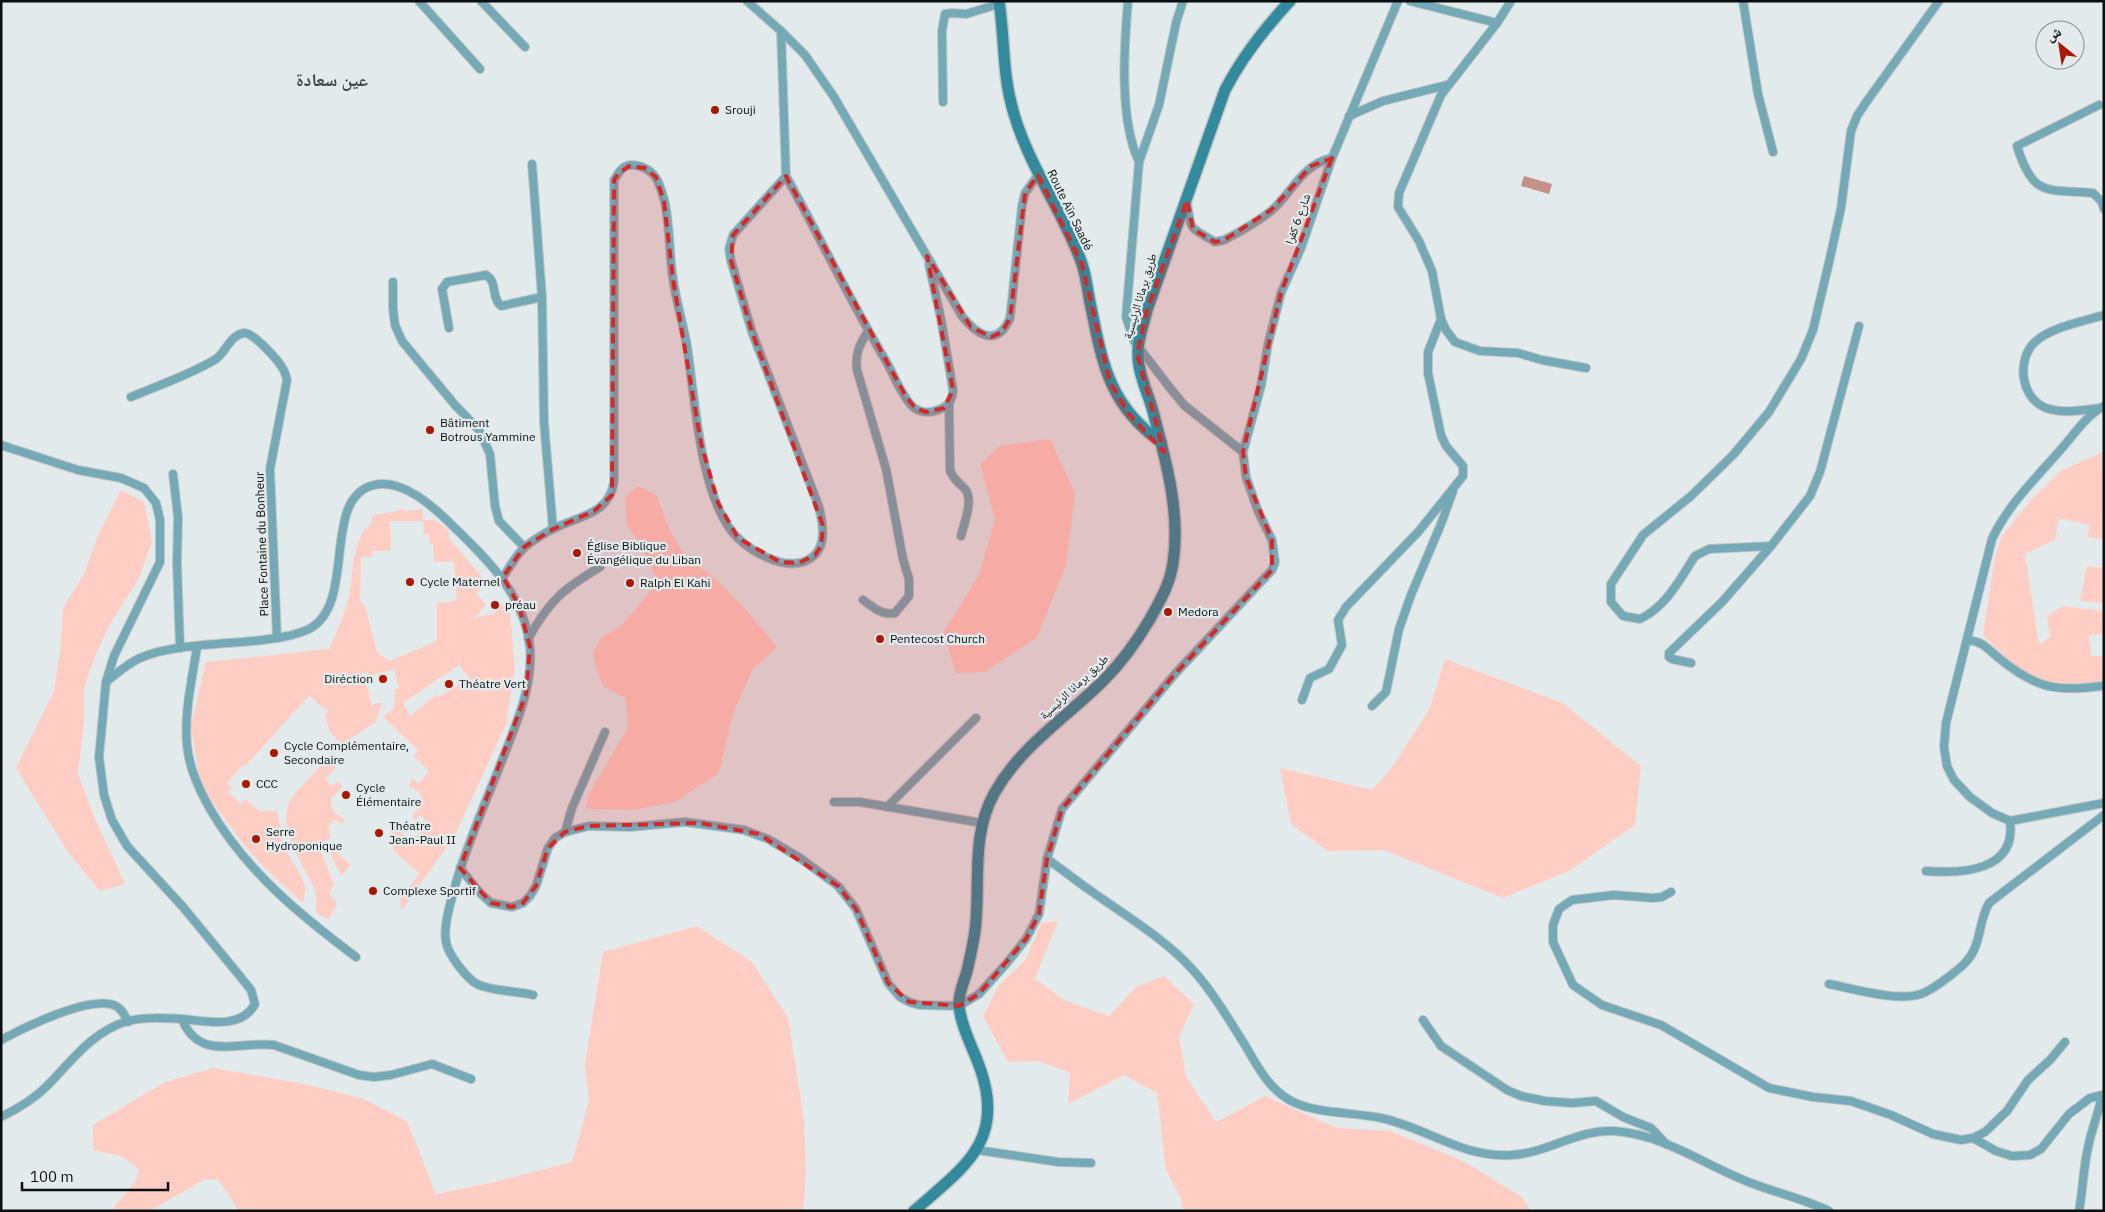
<svg xmlns="http://www.w3.org/2000/svg" width="2105" height="1212" font-family="'IBM Plex Sans','Noto Naskh Arabic',sans-serif">
<rect width="100%" height="100%" fill="#e3eaeb"/>
<g fill="#fecec5" fill-rule="evenodd">
<path d="M 1050,439 L 1075,493 L 1066,565 L 1037,637 L 985,672 L 956,673 L 943,633 L 979,575 L 995,519 L 980,464 L 1000,446 Z"/>
<path d="M 2104,452 L 2104,539 L 2087,537 L 2090,525 L 2059,518 L 2055,540 L 2025,554 L 2039,645 L 2050,637 L 2047,616 L 2063,606 L 2104,611 L 2104,634 L 2089,635 L 2091,656 L 2104,656 L 2104,681 C 2093,683 2080,687 2069,687 C 2034,687 2006,658 1983,635 L 1995,557 L 2002,536 L 2030,501 L 2062,470 Z"/>
<path d="M 639,486 L 657,496 C 664,515 670,535 683,552 C 690,562 703,568 712,576 C 736,598 757,621 777,647 L 753,669 L 733,713 L 719,773 L 675,802 L 633,810 L 592,809 L 586,808 L 588,795 L 628,728 L 625,698 L 603,686 L 596,668 L 593,653 L 601,638 L 622,625 L 658,582 L 639,542 L 627,526 L 625,497 Z"/>
<path d="M 121,490 L 144,502 L 152,542 L 138,580 L 111,622 L 95,656 L 84,688 L 84,720 L 78,774 L 95,819 L 125,884 L 100,891 L 68,852 L 16,768 L 54,691 L 61,644 L 63,608 L 84,574 L 99,533 Z"/>
<path d="M 400,509 L 404,509 L 404,511 L 423,509 L 423,520 L 434,520 L 447,528 L 449,538 L 486,582 L 476,594 L 486,604 L 475,618 L 495,613 L 502,604 L 510,614 L 515,668 L 506,724 L 454,837 L 401,911 L 400,897 L 420,874 L 394,851 L 391,824 L 412,842 L 428,823 L 420,815 L 415,820 L 413,818 L 413,814 L 421,807 C 424,797 419,789 409,787 L 412,778 L 418,784 L 429,771 L 414,756 L 418,750 L 383,717 L 394,708 L 395,689 L 399,688 L 394,669 L 369,676 L 367,672 L 358,675 L 368,688 L 371,705 L 382,702 L 376,722 L 342,744 L 330,733 L 325,715 L 328,711 L 309,696 L 245,766 L 243,765 L 227,783 L 232,788 L 228,792 L 241,804 L 245,799 L 259,811 L 277,811 L 284,847 L 300,874 L 306,888 L 303,903 L 262,865 L 241,841 L 206,793 L 198,770 L 191,726 L 206,662 L 329,649 C 335,635 342,620 347,605 C 354,586 350,535 371,525 L 373,515 L 397,511 ZM 390,521 L 423,521 L 424,534 L 429,534 L 430,544 L 433,544 L 434,562 L 454,562 L 457,601 L 437,603 L 437,641 L 389,661 L 377,652 L 365,606 L 362,604 L 360,600 L 361,557 L 372,557 L 373,551 L 391,551 ZM 459,665 L 469,678 L 439,697 L 437,694 L 410,716 L 403,703 Z"/>
<path d="M 2087,566 L 2104,568 L 2104,603 L 2080,601 Z"/>
<path d="M 1445,659 L 1563,703 L 1641,766 L 1635,825 L 1569,871 L 1503,898 L 1384,850 L 1327,851 L 1291,824 L 1280,768 L 1372,790 L 1391,769 L 1430,708 Z"/>
<path d="M 333,753 L 341,761 L 325,780 L 333,786 L 338,781 L 341,784 L 342,788 L 332,797 C 329,807 334,815 344,818 L 344,821 L 341,824 L 335,819 L 328,826 L 331,837 L 319,847 L 334,884 L 329,894 L 336,901 L 337,905 L 329,919 L 316,913 C 316,906 317,897 315,890 C 303,862 272,825 294,794 Z"/>
<path d="M 328,845 L 351,865 L 341,876 L 327,846 Z"/>
<path d="M 1058,921 L 1035,979 L 1066,1001 L 1109,1016 L 1136,987 L 1164,976 L 1194,1004 L 1179,1037 L 1186,1077 L 1216,1122 L 1265,1096 L 1337,1128 L 1390,1131 L 1463,1161 L 1522,1197 L 1531,1211 L 1184,1211 L 1181,1199 L 1166,1170 L 1157,1093 L 1124,1075 L 1068,1104 L 1070,1073 L 1039,1061 L 1008,1062 L 983,1016 L 999,985 L 1026,959 L 1041,923 Z"/>
<path d="M 697,926 L 752,962 L 788,1018 L 804,1120 L 806,1174 L 803,1211 L 239,1211 L 218,1179 L 204,1180 L 149,1211 L 111,1211 L 134,1183 L 140,1170 L 123,1157 L 93,1150 L 93,1125 L 165,1082 L 213,1068 L 305,1084 L 364,1099 L 407,1121 L 436,1194 L 490,1183 L 572,1162 L 589,1101 L 585,1064 L 603,952 Z"/>
</g>
<path fill="#c59085" d="M 1524,176 L 1552,184 L 1549,194 L 1521,186 Z"/>
<g fill="none" stroke-linecap="round" stroke-linejoin="round">
<g stroke="#c0c7c8" stroke-width="10">
<g id="street">
<path d="M 419,1 L 480,69"/>
<path d="M 481,1 L 525,47"/>
<path d="M 1128,1 C 1124,48 1119,119 1139,162"/>
<path d="M 1183,1 L 1176,23 L 1159,105 L 1139,162 L 1126,317 L 1134,341 L 1170,388 L 1184,405 L 1243,452"/>
<path d="M 1410,1 L 1497,23 L 1511,1"/>
<path d="M 1743,1 L 1758,94 L 1773,152"/>
<path d="M 1497,23 L 1441,95 L 1399,193 L 1398,207 L 1419,241 L 1432,271 L 1441,319 L 1446,330 L 1455,342 L 1480,351 L 1518,353 L 1542,360 L 1586,368"/>
<path d="M 781,31 L 805,55 L 834,97 L 962,316 C 977,335 997,348 1010,318 L 1022,206 L 1025,193 L 1038,175"/>
<path d="M 943,102 L 942,31 L 945,14 L 952,13 L 966,14 L 999,4"/>
<path d="M 2099,105 L 2017,146 C 2033,198 2047,189 2093,193 L 2102,202 L 2104,209"/>
<path d="M 1349,116 L 1383,101 L 1447,85"/>
<path d="M 532,164 L 542,297 L 544,422 L 553,529"/>
<path d="M 786,176 C 820,237 850,301 886,361 C 894,375 901,395 913,407 C 920,413 930,413 938,410 C 949,406 952,401 953,390 L 941,319 L 929,265"/>
<path d="M 1187,202 C 1191,232 1189,226 1215,242 L 1224,240 C 1240,232 1256,223 1271,211 C 1292,193 1302,164 1332,158"/>
<path d="M 393,282 L 393,309 L 395,325 L 402,341 L 455,405 L 479,430 L 490,454 L 495,506 L 499,521 L 524,547"/>
<path d="M 449,328 L 442,289 L 447,282 L 486,275 C 498,282 491,298 501,306 L 542,297"/>
<path d="M 131,397 C 159,385 190,375 216,359 C 226,352 230,335 244,333 C 253,332 279,361 283,369 C 285,372 286,376 287,380 L 270,469 L 277,638"/>
<path d="M 949,404 L 950,470 C 953,480 959,482 965,489 C 974,500 964,523 961,536"/>
<path d="M 2104,406 C 2087,415 2075,433 2063,447 C 2037,477 2009,503 1992,539 L 1946,723 L 1944,747 L 1947,766 L 1954,780 L 1970,797 L 1992,813 L 2010,821 L 2104,803"/>
<path d="M 2100,408 C 2083,410 2063,414 2046,408 C 2020,398 2016,358 2036,341 C 2052,327 2084,321 2104,315"/>
<path d="M 1,445 L 78,470 L 121,478 L 144,488 L 156,503 L 160,520 L 160,562 L 114,656 L 106,682 L 99,757 L 104,795 L 112,820 L 127,846 L 183,907 L 239,975 L 251,990 L 255,1004 C 241,1030 206,1021 182,1019 C 164,1018 145,1017 128,1021 C 92,1031 71,1062 46,1087 C 33,1100 17,1109 1,1117"/>
<path d="M 173,474 L 178,517 L 177,563 L 180,648"/>
<path d="M 1771,546 L 1709,549 L 1695,556 C 1680,579 1667,606 1640,619 L 1623,616 L 1611,602 L 1611,584 L 1643,535 L 1691,496 L 1733,455 L 1769,412 L 1801,359 L 1813,330 L 1830,258 L 1841,208 L 1851,131 L 1857,116 L 1867,101 L 1939,1"/>
<path d="M 503,577 C 510,567 517,553 526,546 C 534,540 544,533 553,529 C 578,516 609,515 614,482 L 614,180 C 617,176 619,171 623,168 C 633,161 650,168 656,178 C 660,184 662,193 664,199 C 670,222 669,254 673,279 C 676,301 683,323 687,346 C 695,398 699,482 728,526 C 737,540 751,550 766,557 C 777,562 790,566 803,562 C 828,553 824,528 819,507 L 752,332 L 731,261 L 729,249 L 733,235 L 786,176 L 781,31 L 747,1"/>
<path d="M 863,600 C 873,607 882,616 895,613 L 909,596 L 909,579 L 903,559 L 886,469 L 857,370 C 855,355 859,344 868,332"/>
<path d="M 528,639 C 549,601 563,589 600,567"/>
<path d="M 1967,640 C 1985,642 1987,649 2000,659 C 2037,689 2057,692 2102,686"/>
<path d="M 197,647 C 192,680 184,712 187,745 C 189,768 199,789 210,809 C 246,871 300,915 356,957"/>
<path d="M 1691,663 L 1672,659 L 1669,657 L 1669,653 L 1722,602 L 1771,546 L 1810,496 L 1820,472 L 1859,326"/>
<path d="M 106,682 C 116,674 127,664 140,658 C 169,645 221,644 253,641 C 271,639 292,637 309,629 C 358,603 320,498 374,485 C 403,478 435,508 454,527 C 489,561 525,596 530,648 C 533,688 515,727 501,763 C 485,804 467,844 455,886 C 451,903 443,924 446,942 C 448,954 466,978 477,984 C 490,991 517,991 533,995"/>
<path d="M 1302,700 L 1310,678 L 1329,669 L 1342,645 L 1338,620 L 1346,607 L 1419,531 L 1463,476 L 1463,466 L 1446,446 L 1441,435 L 1428,373 L 1428,352 L 1441,319"/>
<path d="M 1372,706 L 1386,692 L 1399,629 L 1411,595 L 1441,524 L 1453,491"/>
<path d="M 834,802 L 860,802 L 982,823"/>
<path d="M 887,807 L 976,718"/>
<path d="M 565,832 L 572,808 L 605,732"/>
<path d="M 1047,859 C 1062,869 1076,881 1091,891 C 1126,916 1164,938 1193,970 C 1213,992 1229,1020 1245,1045 C 1258,1067 1268,1088 1291,1101 C 1317,1114 1352,1112 1381,1118 C 1428,1128 1461,1158 1512,1155 C 1548,1153 1578,1129 1614,1131 C 1663,1134 1706,1166 1751,1183 C 1777,1193 1804,1199 1829,1211"/>
<path d="M 460,868 L 480,893 L 491,903 L 512,907 L 523,903 L 530,896 L 536,886 L 548,848 L 555,838 L 565,832 L 589,826 L 630,827 L 685,822 L 744,830 L 768,839 L 800,858 L 838,886 L 856,909 L 888,983 L 900,997 L 909,1002 L 919,1005 L 959,1006 L 979,994 L 1006,964 L 1026,939 L 1039,914 L 1047,859 L 1062,809 L 1175,674 L 1272,570 L 1275,562 L 1272,540 L 1258,511 L 1246,477 L 1243,452 L 1261,386 L 1268,344 L 1281,293 L 1301,248 L 1332,158 L 1398,1"/>
<path d="M 1926,871 C 1962,874 2017,871 2010,821"/>
<path d="M 1671,892 L 1662,897 L 1653,898 L 1614,895 L 1572,900 L 1559,909 L 1553,925 L 1553,942 L 1573,985 L 1602,1005 L 1661,1025 L 1769,1088 L 1813,1097 L 1851,1101 L 1891,1115 L 1933,1134 L 1961,1140 L 1973,1138 L 1996,1151 L 2012,1156 L 2030,1155 L 2041,1149 L 2069,1114 L 2090,1098 L 2102,1095 C 2099,1113 2091,1130 2088,1148 C 2083,1169 2083,1190 2079,1211"/>
<path d="M 1829,984 C 1854,989 1897,1002 1921,994 C 1932,990 1942,982 1951,975 C 1960,968 1969,961 1974,950 C 1981,935 1980,919 1989,903 L 2104,815"/>
<path d="M 182,1019 C 199,1062 239,1041 274,1045 L 359,1075 L 374,1077 L 391,1075 L 432,1064 L 471,1079"/>
<path d="M 1423,1020 L 1441,1046 L 1507,1090 L 1521,1096 L 1545,1101 L 1572,1103 L 1596,1101 L 1623,1117 L 1651,1128 L 1666,1144"/>
<path d="M 1,1040 C 25,1027 92,994 116,1006 C 122,1009 125,1016 128,1022"/>
<path d="M 1973,1138 L 1985,1132 L 2007,1111 L 2028,1080 L 2050,1060 L 2065,1042"/>
<path d="M 977,1150 L 1058,1162 L 1091,1163"/>
</g>
</g>
<g stroke="#c0c7c8" stroke-width="14">
<g id="secondary">
<path d="M 999,1 C 1005,40 1002,75 1014,114 C 1029,166 1062,210 1081,261 C 1086,274 1087,288 1090,302 C 1102,361 1108,405 1161,442"/>
<path d="M 914,1211 C 964,1167 1006,1141 980,1068 C 973,1048 961,1027 959,1006 C 958,994 964,982 967,971 C 970,958 973,945 975,931 C 981,885 970,835 995,792 C 1021,746 1067,717 1104,680 C 1122,662 1137,641 1150,619 C 1160,601 1170,584 1173,563 C 1181,512 1165,457 1152,408 C 1147,391 1138,373 1138,355 C 1137,340 1144,324 1147,310 L 1225,90 C 1242,57 1265,28 1290,1"/>
</g>
</g>
<use href="#street" stroke="#76a9b6" stroke-width="8"/>
<use href="#secondary" stroke="#338a9d" stroke-width="11"/>
</g>
<path fill="#d62828" fill-opacity="0.2" stroke="#d62828" stroke-width="4" stroke-dasharray="10 6" stroke-linejoin="round" d="M 1332,158 L 1281,293 L 1243,452 L 1246,477 L 1272,540 L 1272,570 L 1175,674 L 1062,809 L 1047,859 L 1039,914 L 1026,939 L 979,994 L 959,1006 L 909,1002 L 888,983 L 856,909 L 838,886 L 759,834 L 699,823 L 589,826 L 565,832 L 548,848 L 536,886 L 523,903 L 512,907 L 491,903 L 460,868 L 526,694 L 530,647 L 519,606 L 503,577 L 524,547 L 553,529 L 594,511 L 612,495 L 614,180 L 618,174 L 629,166 L 645,168 L 656,177 L 664,201 L 673,279 L 701,443 L 718,503 L 738,538 L 780,562 L 799,563 L 815,555 L 821,546 L 823,526 L 752,332 L 731,261 L 733,235 L 786,176 L 905,395 L 915,408 L 926,412 L 944,408 L 953,390 L 927,256 L 971,327 L 991,337 L 1002,332 L 1010,318 L 1025,193 L 1038,175 L 1082,264 L 1110,382 L 1129,414 L 1164,452 L 1137,354 L 1147,310 L 1187,200 L 1193,229 L 1215,242 L 1224,240 L 1271,210 L 1311,166 Z"/>
<g fill="#a81803" stroke="#e3eaeb" stroke-width="2">
<circle cx="715" cy="110" r="5"/>
<circle cx="430" cy="430" r="5"/>
<circle cx="577" cy="553" r="5"/>
<circle cx="410" cy="582" r="5"/>
<circle cx="630" cy="583" r="5"/>
<circle cx="495" cy="605" r="5"/>
<circle cx="1168" cy="612" r="5"/>
<circle cx="880" cy="639" r="5"/>
<circle cx="383" cy="679" r="5"/>
<circle cx="449" cy="684" r="5"/>
<circle cx="274" cy="753" r="5"/>
<circle cx="246" cy="784" r="5"/>
<circle cx="346" cy="795" r="5"/>
<circle cx="379" cy="833" r="5"/>
<circle cx="256" cy="839" r="5"/>
<circle cx="373" cy="891" r="5"/>
</g>
<g text-anchor="middle" stroke-width="4.5" stroke-linejoin="round" paint-order="stroke">
<g font-size="12" fill="#0b0e0e" stroke="#e3eaeb" text-anchor="start">
<text x="725" y="114">Srouji</text>
<text x="440" y="427">Bâtiment<tspan x="440" dy="14">Botrous Yammine</tspan></text>
<text x="587" y="550">Église Biblique<tspan x="587" dy="14">Évangélique du Liban</tspan></text>
<text x="420" y="586">Cycle Maternel</text>
<text x="640" y="587">Ralph El Kahi</text>
<text x="505" y="609">préau</text>
<text x="1178" y="616">Medora</text>
<text x="890" y="643">Pentecost Church</text>
<text x="373" y="683" text-anchor="end">Diréction</text>
<text x="459" y="688">Théatre Vert</text>
<text x="284" y="750">Cycle Complémentaire,<tspan x="284" dy="14">Secondaire</tspan></text>
<text x="256" y="788">CCC</text>
<text x="356" y="792">Cycle<tspan x="356" dy="14">Élémentaire</tspan></text>
<text x="389" y="830">Théatre<tspan x="389" dy="14">Jean-Paul II</tspan></text>
<text x="266" y="836">Serre<tspan x="266" dy="14">Hydroponique</tspan></text>
<text x="383" y="895">Complexe Sportif</text>
</g>
<g font-size="12" fill="#0b0e0e" stroke="#e3eaeb">
<text transform="translate(1070 210) rotate(64)" y="4">Route Aïn Saadé</text>
<text transform="translate(1298 219) rotate(-70)" y="4">شارع 6 كفرا</text>
<text transform="translate(1140 296) rotate(-73)" y="4">طريق برمانا الرئيسية</text>
<text transform="translate(262 544) rotate(-92)" y="4">Place Fontaine du Bonheur</text>
<text transform="translate(1074 687) rotate(-43)" y="4">طريق برمانا الرئيسية</text>
</g>
<g font-size="18" font-weight="bold" fill="#43494a" stroke="#e3eaeb">
<text x="332" y="86">عين سعادة</text>
</g>
</g>
<rect width="2105" height="1212" fill="none" stroke="#0b0e0e" stroke-width="5"/>
<g transform="translate(2060 45) rotate(330)"><circle r="24" fill="#e3eaeb" stroke="#8d9293"/>
<path d="M0-4L9 19L0 12L-9 19Z" fill="#a81803"/>
<text y="-8" font-size="14" font-weight="bold" text-anchor="middle" fill="#0b0e0e">ش</text>
</g>
<path d="M22 1182v8h146v-8" fill="none" stroke="#0b0e0e" stroke-width="2.5"/>
<text x="30" y="1182" font-size="15" fill="#0b0e0e" stroke="#e3eaeb" stroke-width="4" paint-order="stroke">100 m</text>
</svg>
